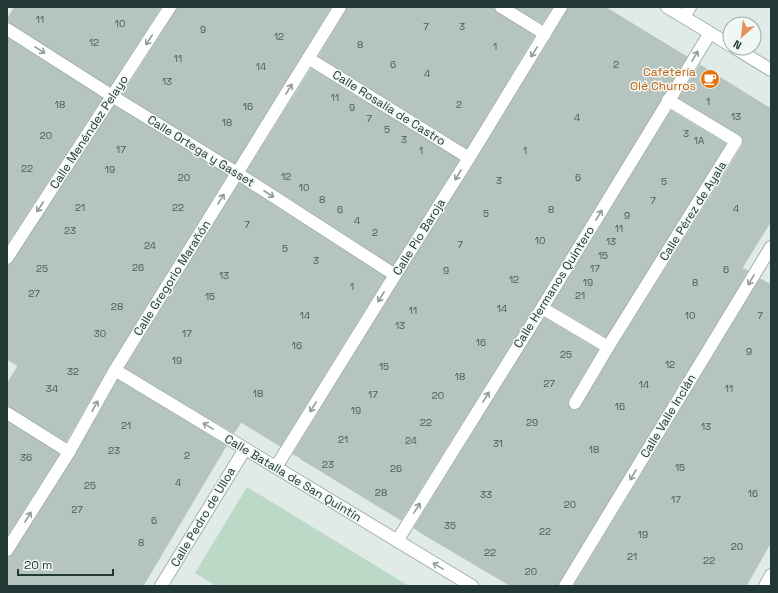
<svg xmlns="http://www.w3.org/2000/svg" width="778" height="593" font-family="'Space Grotesk',sans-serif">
<rect width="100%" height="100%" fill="#e0eae6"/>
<path fill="#bbd9c6" d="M 247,487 L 409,586 L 216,586 L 195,573 Z"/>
<g fill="#b6c4c0" stroke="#b3c3be">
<path d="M 15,7 L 161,7 L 110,86 L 11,23 L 7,22 L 7,19 Z"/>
<path d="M 177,7 L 331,7 L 235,163 L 123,94 L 176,11 Z"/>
<path d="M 347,7 L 494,7 L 495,11 L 497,13 L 534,36 L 467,148 L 319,56 L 346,11 Z"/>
<path d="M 515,7 L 552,7 L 542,23 Z"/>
<path d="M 568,7 L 605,7 L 687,57 L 664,94 L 662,96 L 661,100 L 536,304 L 401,520 L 301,459 L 301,458 L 293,454 L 401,279 L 475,162 L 551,38 L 567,11 Z"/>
<path d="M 7,38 L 102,98 L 7,244 Z"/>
<path d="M 700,65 L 771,109 L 771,221 L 742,268 L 748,271 L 559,582 L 558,586 L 511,586 L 423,534 L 414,528 L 544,318 L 598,350 L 568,400 L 568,406 L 572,410 L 578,410 L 581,407 L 614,351 L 743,145 L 743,138 L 740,135 L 679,98 Z"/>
<path d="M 311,69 L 459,160 L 393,265 L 247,171 Z"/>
<path d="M 114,106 L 227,175 L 109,366 L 66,441 L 11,407 L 7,406 L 7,384 L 18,366 L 7,359 L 7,265 L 11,264 L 13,262 Z"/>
<path d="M 671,111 L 726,144 L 606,337 L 552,305 Z"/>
<path d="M 239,183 L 385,277 L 280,446 L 241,422 L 234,433 L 125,368 Z"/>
<path d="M 760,279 L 771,285 L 771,542 L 746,586 L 574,586 Z"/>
<path d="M 118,380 L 226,446 L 143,586 L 7,586 L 7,557 L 11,556 L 13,554 L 75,456 Z"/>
<path d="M 7,422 L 59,454 L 7,536 Z"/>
</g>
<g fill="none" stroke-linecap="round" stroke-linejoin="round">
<g stroke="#a3b1ad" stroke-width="14">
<g id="lane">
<path d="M 542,308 L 608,347"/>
<path d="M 575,403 L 608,347 L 736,141 L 668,100"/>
</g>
</g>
<g stroke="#a3b1ad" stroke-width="14">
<g id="street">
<path d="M 501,7 L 545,34"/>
<path d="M 684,17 L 690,7"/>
<path d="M 7,29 L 112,96 L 237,173 L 395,275"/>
<path d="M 308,58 L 469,158"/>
<path d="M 7,258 L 170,7"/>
<path d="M 115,370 L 472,586"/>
<path d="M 7,413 L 69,452"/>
<path d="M 276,467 L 395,275 L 469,158 L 561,7"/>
<path d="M 397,541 L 542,308 L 710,33"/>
<path d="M 7,550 L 69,452 L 115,370 L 340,7"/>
<path d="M 161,586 L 245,449"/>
<path d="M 565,586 L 771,247"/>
<path d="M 765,586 L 771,575"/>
</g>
</g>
<g stroke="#a0b4af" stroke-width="14">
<g id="secondary">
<path d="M 667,7 L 730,45"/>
<path d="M 735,48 L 771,70"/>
</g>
</g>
<use href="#lane" stroke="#fff" stroke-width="12"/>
<use href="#street" stroke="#fff" stroke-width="12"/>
<use href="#secondary" stroke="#fff" stroke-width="12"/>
</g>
<defs><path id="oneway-shaft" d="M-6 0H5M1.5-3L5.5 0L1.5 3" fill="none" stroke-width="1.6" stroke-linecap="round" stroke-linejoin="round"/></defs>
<g stroke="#909c9a">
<use href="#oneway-shaft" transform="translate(149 40) rotate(123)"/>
<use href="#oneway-shaft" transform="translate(40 50) rotate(32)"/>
<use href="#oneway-shaft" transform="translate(534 52) rotate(122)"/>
<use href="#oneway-shaft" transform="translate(695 56) rotate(-59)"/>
<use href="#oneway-shaft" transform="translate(289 89) rotate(-58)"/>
<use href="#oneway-shaft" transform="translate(458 175) rotate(122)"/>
<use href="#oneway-shaft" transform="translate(269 194) rotate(33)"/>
<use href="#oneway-shaft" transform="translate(221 199) rotate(-58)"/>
<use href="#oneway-shaft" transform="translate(40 207) rotate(123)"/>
<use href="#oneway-shaft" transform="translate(599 215) rotate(-59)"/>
<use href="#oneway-shaft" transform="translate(751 280) rotate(121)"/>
<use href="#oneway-shaft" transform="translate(381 297) rotate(122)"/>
<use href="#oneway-shaft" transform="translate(486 397) rotate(-58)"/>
<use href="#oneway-shaft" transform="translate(95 406) rotate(-61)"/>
<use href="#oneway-shaft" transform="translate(313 407) rotate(122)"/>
<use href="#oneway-shaft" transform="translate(208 426) rotate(-149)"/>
<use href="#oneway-shaft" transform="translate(633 475) rotate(121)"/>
<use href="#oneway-shaft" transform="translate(417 508) rotate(-58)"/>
<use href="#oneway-shaft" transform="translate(28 517) rotate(-58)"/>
<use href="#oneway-shaft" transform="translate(438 566) rotate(-149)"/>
</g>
<defs>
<g id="cafe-disc" transform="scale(1)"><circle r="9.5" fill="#e8710a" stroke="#f0f7f4"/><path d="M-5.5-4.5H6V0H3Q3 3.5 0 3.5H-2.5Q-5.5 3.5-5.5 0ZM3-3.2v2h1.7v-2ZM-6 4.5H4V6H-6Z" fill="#fff"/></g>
</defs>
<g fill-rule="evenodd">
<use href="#cafe-disc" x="710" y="79"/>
</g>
<g text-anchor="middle" stroke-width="3" stroke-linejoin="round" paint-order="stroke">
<g font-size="10" fill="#475b58">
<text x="40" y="23">11</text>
<text x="120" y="27">10</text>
<text x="426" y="30">7</text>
<text x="462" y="30">3</text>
<text x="203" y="33">9</text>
<text x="279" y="40">12</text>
<text x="94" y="46">12</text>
<text x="360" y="48">8</text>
<text x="495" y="50">1</text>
<text x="178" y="62">11</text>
<text x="393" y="68">6</text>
<text x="616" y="68">2</text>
<text x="261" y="70">14</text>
<text x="427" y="77">4</text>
<text x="167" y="85">13</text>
<text x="335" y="101">11</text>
<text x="708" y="105">1</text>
<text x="60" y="108">18</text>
<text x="459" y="108">2</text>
<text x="248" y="110">16</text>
<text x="352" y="111">9</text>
<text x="736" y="120">13</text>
<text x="577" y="121">4</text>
<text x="369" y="122">7</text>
<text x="227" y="126">18</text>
<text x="387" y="133">5</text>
<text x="686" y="137">3</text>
<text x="46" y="139">20</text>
<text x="404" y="143">3</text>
<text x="699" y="144">1A</text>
<text x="121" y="153">17</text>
<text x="421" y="154">1</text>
<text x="525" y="154">1</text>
<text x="27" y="172">22</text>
<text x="110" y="173">19</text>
<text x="286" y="180">12</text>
<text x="184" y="181">20</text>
<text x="578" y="181">6</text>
<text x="499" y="184">3</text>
<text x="664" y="185">5</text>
<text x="304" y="191">10</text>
<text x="322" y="203">8</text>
<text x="653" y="204">7</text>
<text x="80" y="211">21</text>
<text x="178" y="211">22</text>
<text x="736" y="212">4</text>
<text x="340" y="213">6</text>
<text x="551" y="213">8</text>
<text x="486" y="217">5</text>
<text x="627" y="219">9</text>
<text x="357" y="224">4</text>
<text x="247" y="228">7</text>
<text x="619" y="232">11</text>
<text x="70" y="234">23</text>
<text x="375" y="236">2</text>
<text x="540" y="244">10</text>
<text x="611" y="245">13</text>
<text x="460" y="248">7</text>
<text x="150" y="249">24</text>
<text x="285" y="252">5</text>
<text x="603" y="259">15</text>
<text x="316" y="264">3</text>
<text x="138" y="271">26</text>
<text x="42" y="272">25</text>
<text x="595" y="272">17</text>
<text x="726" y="273">6</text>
<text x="446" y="274">9</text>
<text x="224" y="279">13</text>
<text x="514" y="283">12</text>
<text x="588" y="286">19</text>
<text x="695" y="286">8</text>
<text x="352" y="290">1</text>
<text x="34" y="297">27</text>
<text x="580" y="299">21</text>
<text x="210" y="300">15</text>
<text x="117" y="310">28</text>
<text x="502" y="312">14</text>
<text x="413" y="314">11</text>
<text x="305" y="319">14</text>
<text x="690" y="319">10</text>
<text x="760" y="319">7</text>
<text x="400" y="329">13</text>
<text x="100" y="337">30</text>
<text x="187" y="337">17</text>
<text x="481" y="346">16</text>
<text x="297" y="349">16</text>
<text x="749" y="355">9</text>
<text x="566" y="358">25</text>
<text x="177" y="364">19</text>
<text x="670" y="368">12</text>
<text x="384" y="370">15</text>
<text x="73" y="375">32</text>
<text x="460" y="380">18</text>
<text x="549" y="387">27</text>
<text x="644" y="388">14</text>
<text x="52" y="392">34</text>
<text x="729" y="392">11</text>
<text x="258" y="397">18</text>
<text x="373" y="398">17</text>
<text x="438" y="399">20</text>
<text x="620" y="410">16</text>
<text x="356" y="414">19</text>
<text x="426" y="426">22</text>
<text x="532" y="426">29</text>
<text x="126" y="429">21</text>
<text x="706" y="430">13</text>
<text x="343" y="443">21</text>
<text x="411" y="444">24</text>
<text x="498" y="447">31</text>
<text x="594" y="453">18</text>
<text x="114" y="454">23</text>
<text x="187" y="459">2</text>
<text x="26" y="461">36</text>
<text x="328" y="468">23</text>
<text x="680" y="471">15</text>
<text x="396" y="472">26</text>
<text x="178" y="486">4</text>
<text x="90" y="489">25</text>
<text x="381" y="496">28</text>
<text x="753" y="497">16</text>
<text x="486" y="498">33</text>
<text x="676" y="503">17</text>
<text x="570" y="508">20</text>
<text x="77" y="513">27</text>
<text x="154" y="524">6</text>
<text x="450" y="529">35</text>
<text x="545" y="535">22</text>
<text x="643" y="538">19</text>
<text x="141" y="546">8</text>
<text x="737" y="550">20</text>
<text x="490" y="556">22</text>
<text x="632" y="560">21</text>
<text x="709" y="564">22</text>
<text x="531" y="575">20</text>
</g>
<g font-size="12" fill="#c56008" stroke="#f0f7f4" text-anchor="end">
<text x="696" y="76">Cafetería<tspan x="696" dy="14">Olé Churros</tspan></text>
</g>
<g font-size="12" fill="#223835" stroke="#f0f7f4">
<text transform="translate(389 108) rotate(32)" y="4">Calle Rosalía de Castro</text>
<text transform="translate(89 132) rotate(-57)" y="4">Calle Menéndez Pelayo</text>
<text transform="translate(201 151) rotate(32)" y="4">Calle Ortega y Gasset</text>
<text transform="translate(693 211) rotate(-58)" y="4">Calle Pérez de Ayala</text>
<text transform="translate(419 237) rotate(-58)" y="4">Calle Pío Baroja</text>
<text transform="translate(172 278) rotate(-58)" y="4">Calle Gregorio Marañón</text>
<text transform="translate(554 287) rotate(-58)" y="4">Calle Hermanos Quintero</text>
<text transform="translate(668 416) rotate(-59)" y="4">Calle Valle Inclán</text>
<text transform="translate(293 478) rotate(31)" y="4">Calle Batalla de San Quintín</text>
<text transform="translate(203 517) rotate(-59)" y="4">Calle Pedro de Ulloa</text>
</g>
</g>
<rect width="778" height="593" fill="none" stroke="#223835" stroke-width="16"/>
<g transform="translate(742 36) rotate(208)"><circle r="19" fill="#f0f7f4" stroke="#9eaba8"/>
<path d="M0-3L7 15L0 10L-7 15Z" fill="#e69162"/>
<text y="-6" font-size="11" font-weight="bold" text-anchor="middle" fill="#223835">N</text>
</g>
<path d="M18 569v6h95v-6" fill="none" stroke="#223835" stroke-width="2"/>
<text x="24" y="569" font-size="12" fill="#223835" stroke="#f0f7f4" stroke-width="3" paint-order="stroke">20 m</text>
</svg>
